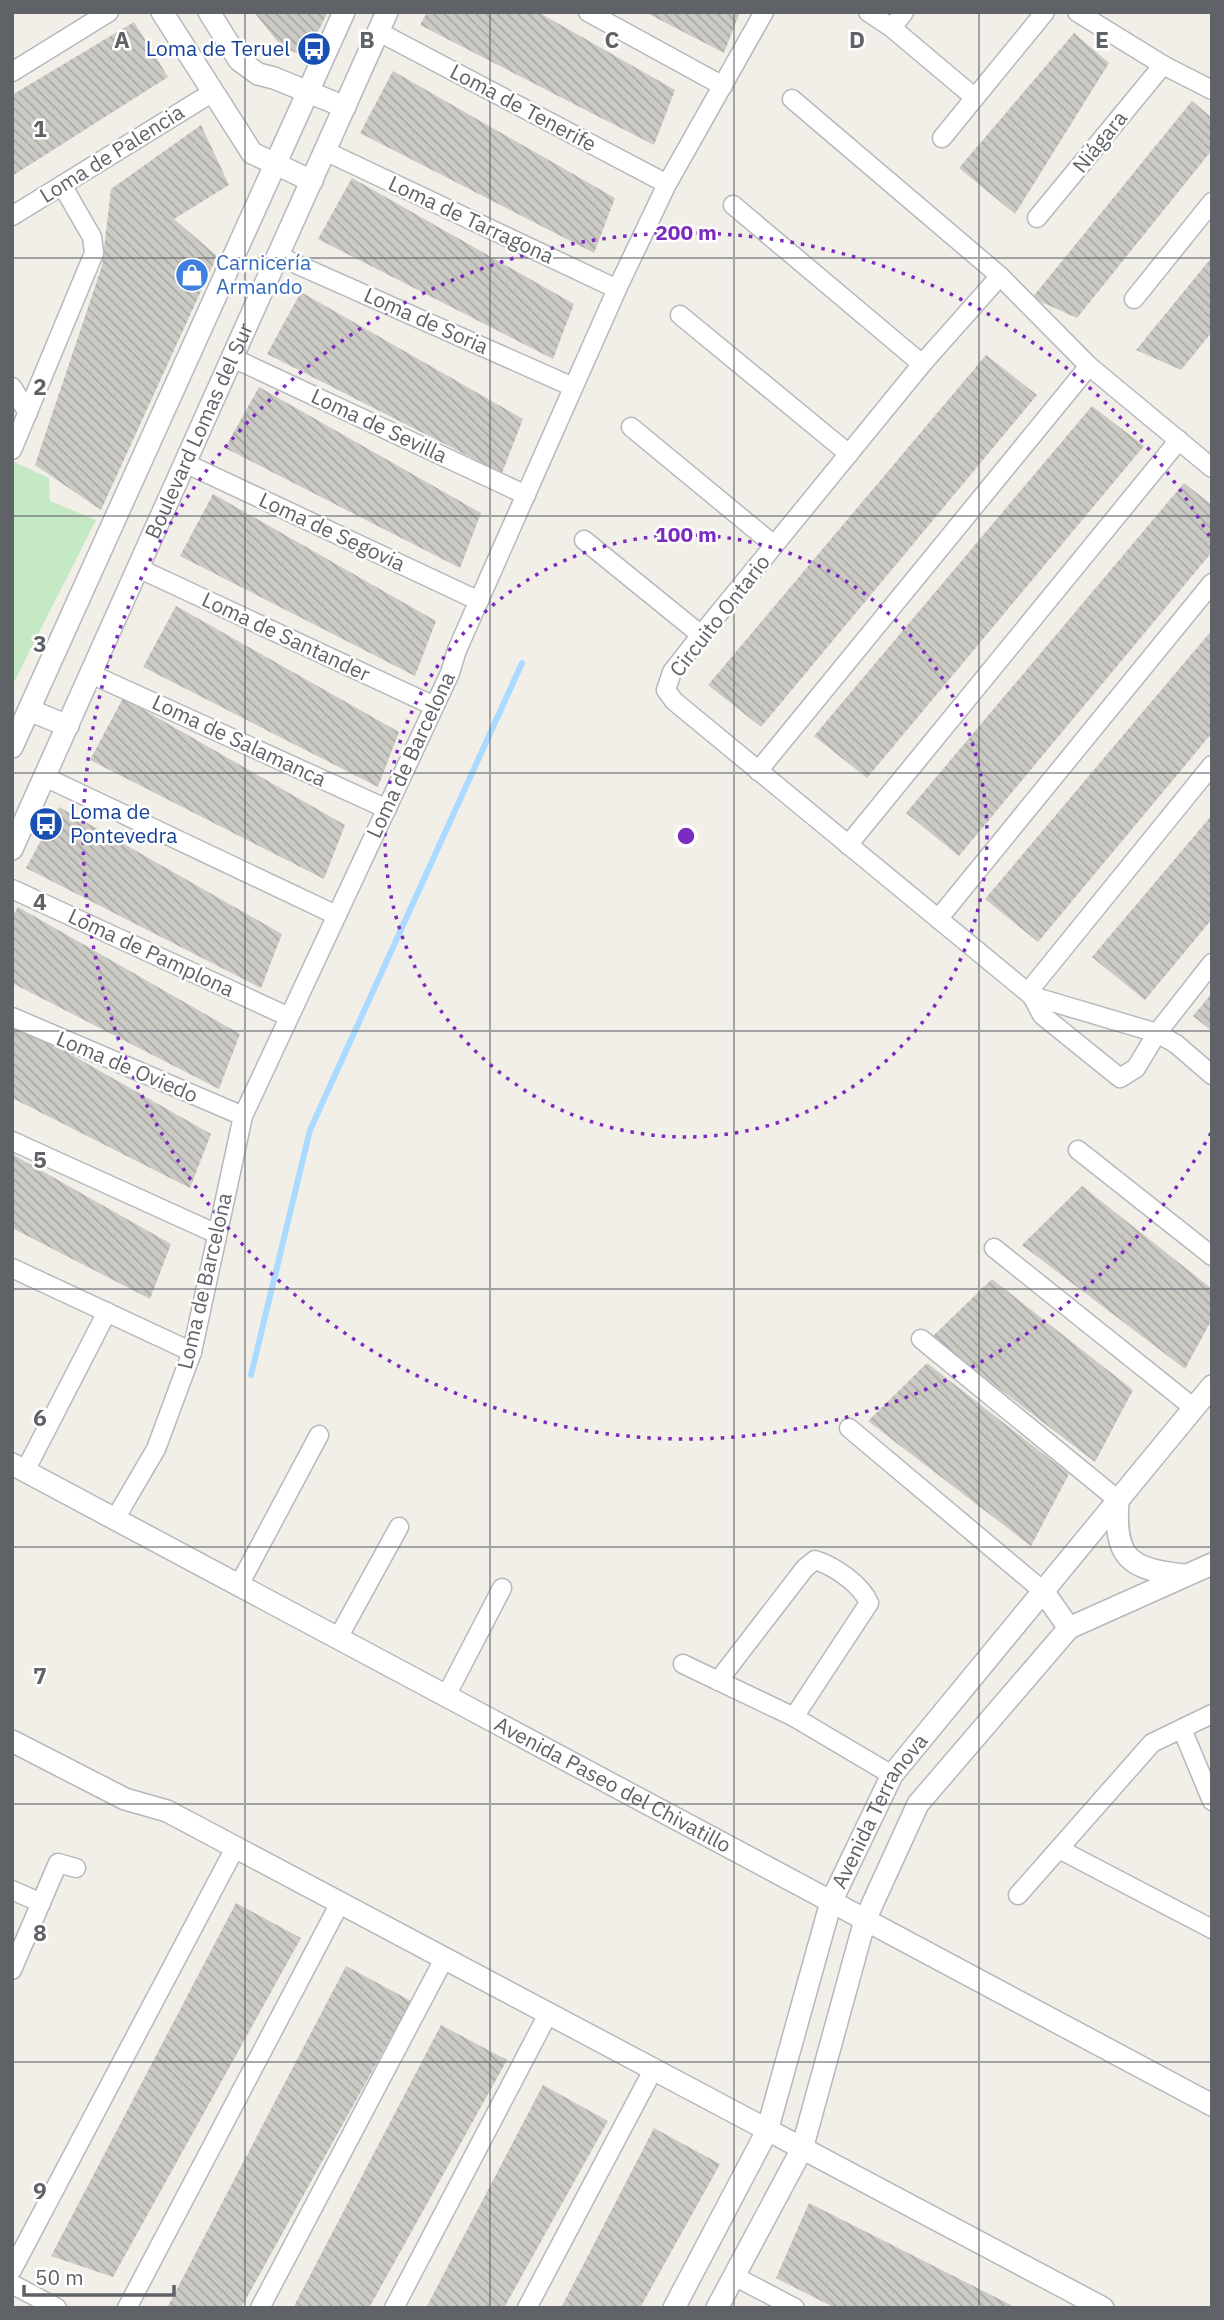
<svg xmlns="http://www.w3.org/2000/svg" width="1224" height="2320" font-family="'IBM Plex Sans',sans-serif">
<defs>
<pattern id="building-back-hatch" width="6" height="6" patternUnits="userSpaceOnUse" patternTransform="scale(1.75)"><rect width="6" height="6" fill="#cccac5"/><path d="M-1 5l2 2M0 0l6 6M5-1l2 2" fill="none" stroke="#a9a8a4"/></pattern>
</defs>
<rect width="100%" height="100%" fill="#f1efe8"/>
<path fill="#c5e8c5" d="M 12,461 L 49,478 L 50,501 L 96,520 L 12,686 Z"/>
<g fill="none" stroke-linecap="round" stroke-linejoin="round">
<path stroke="#aadaff" stroke-width="6" d="M 251,1375 L 310,1130 L 522,663"/>
</g>
<g fill="url(#building-back-hatch)">
<path d="M 254,12 L 328,12 L 305,57 L 281,46 Z"/>
<path d="M 427,12 L 538,12 L 675,90 L 654,145 L 420,25 Z"/>
<path d="M 645,12 L 740,12 L 724,53 Z"/>
<path d="M 134,22 L 168,77 L 12,176 L 12,95 Z"/>
<path d="M 1074,33 L 1109,63 L 1015,214 L 959,168 Z"/>
<path d="M 393,71 L 615,198 L 594,253 L 360,133 Z"/>
<path d="M 1192,101 L 1212,118 L 1212,150 L 1077,318 L 1032,298 Z"/>
<path d="M 201,125 L 229,185 L 174,219 L 217,256 L 101,510 L 35,465 L 102,266 L 111,189 Z"/>
<path d="M 352,178 L 574,304 L 553,359 L 318,239 Z"/>
<path d="M 1212,257 L 1212,332 L 1181,370 L 1136,350 Z"/>
<path d="M 301,292 L 523,419 L 502,473 L 267,354 Z"/>
<path d="M 986,355 L 1037,395 L 761,727 L 708,685 Z"/>
<path d="M 259,387 L 481,513 L 460,568 L 225,448 Z"/>
<path d="M 1092,406 L 1144,446 L 867,778 L 814,736 Z"/>
<path d="M 1184,483 L 1212,505 L 1212,552 L 959,856 L 906,813 Z"/>
<path d="M 213,494 L 436,621 L 415,676 L 180,556 Z"/>
<path d="M 176,606 L 399,732 L 378,787 L 143,667 Z"/>
<path d="M 1212,630 L 1212,733 L 1038,942 L 985,899 Z"/>
<path d="M 123,698 L 345,825 L 324,879 L 90,760 Z"/>
<path d="M 59,807 L 282,934 L 261,988 L 26,868 Z"/>
<path d="M 1212,815 L 1212,919 L 1145,1000 L 1092,957 Z"/>
<path d="M 18,907 L 240,1034 L 219,1089 L 12,983 L 12,917 Z"/>
<path d="M 1212,993 L 1212,1031 L 1193,1016 Z"/>
<path d="M 12,1021 L 211,1134 L 190,1188 L 12,1098 Z"/>
<path d="M 12,1154 L 171,1244 L 150,1299 L 12,1228 Z"/>
<path d="M 1082,1186 L 1212,1289 L 1212,1319 L 1185,1369 L 1022,1245 Z"/>
<path d="M 992,1279 L 1133,1390 L 1095,1462 L 932,1337 Z"/>
<path d="M 927,1363 L 1069,1474 L 1031,1546 L 868,1421 Z"/>
<path d="M 236,1903 L 301,1938 L 113,2277 L 51,2256 Z"/>
<path d="M 346,1966 L 411,2001 L 241,2308 L 167,2308 Z"/>
<path d="M 441,2025 L 507,2060 L 369,2308 L 293,2308 Z"/>
<path d="M 543,2085 L 608,2121 L 504,2308 L 426,2308 Z"/>
<path d="M 654,2128 L 720,2164 L 640,2308 L 561,2308 Z"/>
<path d="M 809,2203 L 1017,2308 L 835,2308 L 776,2278 Z"/>
</g>
<g fill="none" stroke-linecap="round" stroke-linejoin="round">
<g stroke="#b5b8bc" stroke-width="21">
<g id="minor">
<path d="M 588,12 L 723,86"/>
<path d="M 868,12 L 892,28 L 974,97"/>
<path d="M 1077,12 L 1163,65 L 1212,90"/>
<path d="M 892,28 L 904,12"/>
<path d="M 379,32 L 667,184"/>
<path d="M 12,72 L 109,12"/>
<path d="M 792,99 L 1000,276"/>
<path d="M 942,138 L 1045,12"/>
<path d="M 325,151 L 617,289"/>
<path d="M 733,205 L 922,364"/>
<path d="M 12,216 L 213,92"/>
<path d="M 1037,218 L 1163,65"/>
<path d="M 278,256 L 573,387"/>
<path d="M 1134,299 L 1212,202"/>
<path d="M 680,315 L 849,454"/>
<path d="M 233,358 L 526,495"/>
<path d="M 12,387 L 28,413"/>
<path d="M 631,427 L 774,545"/>
<path d="M 12,450 L 94,253 L 92,237 L 62,185"/>
<path d="M 185,463 L 479,601"/>
<path d="M 1212,468 L 1089,366 L 1000,276 L 922,364 L 701,635 L 672,672 L 666,690 L 674,701 L 1032,996 L 1157,1033 L 1176,1044 L 1212,1075"/>
<path d="M 584,540 L 701,635"/>
<path d="M 138,568 L 434,706"/>
<path d="M 91,674 L 387,809"/>
<path d="M 758,771 L 1089,366"/>
<path d="M 45,777 L 336,915"/>
<path d="M 848,845 L 1179,440"/>
<path d="M 12,889 L 289,1017"/>
<path d="M 938,919 L 1212,583"/>
<path d="M 1028,992 L 1212,765"/>
<path d="M 1032,996 L 1042,1015 L 1120,1078 L 1136,1068 L 1157,1033 L 1212,963"/>
<path d="M 12,1017 L 243,1116"/>
<path d="M 12,1141 L 217,1234"/>
<path d="M 1078,1150 L 1212,1256"/>
<path d="M 994,1248 L 1194,1408"/>
<path d="M 12,1268 L 192,1352"/>
<path d="M 921,1339 L 1118,1500"/>
<path d="M 849,1428 L 1043,1591"/>
<path d="M 25,1471 L 107,1312"/>
<path d="M 115,1519 L 156,1449 L 192,1352 L 243,1116 L 450,673 L 457,650 L 617,289 L 667,184 L 764,12"/>
<path d="M 239,1585 L 319,1435"/>
<path d="M 338,1638 L 399,1527"/>
<path d="M 683,1664 L 794,1717 L 892,1775"/>
<path d="M 718,1681 L 805,1568 L 815,1560 C 834,1566 861,1584 869,1603 L 794,1717"/>
<path d="M 446,1696 L 502,1588"/>
<path d="M 1182,1729 L 1212,1801"/>
<path d="M 1059,1849 L 1212,1929"/>
<path d="M 12,1890 L 41,1903"/>
<path d="M 1018,1895 L 1152,1743 L 1212,1714"/>
<path d="M 12,1970 L 58,1863 L 76,1868"/>
<path d="M 12,2270 L 235,1848"/>
<path d="M 734,2276 L 795,2308"/>
<path d="M 12,2284 L 57,2308"/>
<path d="M 127,2308 L 340,1903"/>
<path d="M 260,2308 L 444,1959"/>
<path d="M 394,2308 L 548,2014"/>
<path d="M 527,2308 L 653,2070"/>
</g>
</g>
<g stroke="#b5b8bc" stroke-width="24">
<g id="tertiary">
<path d="M 162,12 L 252,153 L 312,181"/>
<path d="M 209,12 L 239,60 L 258,74 L 274,78 L 345,107"/>
<path d="M 29,710 L 68,726"/>
<path d="M 12,747 L 344,12"/>
<path id="s1" d="M 12,849 L 387,12"/>
<path id="s2" d="M 12,1464 L 1212,2105"/>
<path d="M 1118,1500 C 1114,1558 1128,1569 1184,1575"/>
<path d="M 1043,1591 L 1069,1628"/>
<path d="M 12,1741 L 125,1799 L 167,1811 L 1103,2308"/>
<path id="s3" d="M 674,2308 L 767,2131 L 831,1902 L 892,1775 L 1212,1386"/>
<path d="M 717,2308 L 802,2149 L 865,1920 L 918,1804 L 1069,1628 L 1212,1564"/>
</g>
</g>
<use href="#minor" stroke="#fff" stroke-width="18"/>
<use href="#tertiary" stroke="#fff" stroke-width="21"/>
</g>
<path fill="none" stroke="#5f6368" stroke-width="2" stroke-opacity="0.55" d="M 245,12 L 245,2308M 490,12 L 490,2308M 734,12 L 734,2308M 979,12 L 979,2308M 12,258 L 1212,258M 12,516 L 1212,516M 12,773 L 1212,773M 12,1031 L 1212,1031M 12,1289 L 1212,1289M 12,1547 L 1212,1547M 12,1804 L 1212,1804M 12,2062 L 1212,2062"/>
<g fill="none" stroke="#7b2cbf" stroke-width="3.5" stroke-dasharray="3.5 7">
<circle cx="686" cy="836" r="301"/>
<path d="M1211 1133A603 603 0 1 1 1211 539"/>
</g>
<defs>
<g id="bus-disc" transform="scale(1.75)"><circle r="9.5" fill="#1a4fb4" stroke="#fff"/><path d="M-5-6H5V4H4V6H2V4H-2V6H-4V4H-5ZM-3.5-4V0h7V-4ZM-3.5 1.2v1.5H-2V1.2ZM2 1.2v1.5H3.5V1.2Z" fill="#fff"/></g>
<g id="shop-disc" transform="scale(1.75)"><circle r="9.5" fill="#3f7fe0" stroke="#fff"/><path d="M-5-2.5h2.3a2.7 3.5 0 0 1 5.4 0H5L5.5 6h-11ZM-1.5-2.5h3a1.5 2.3 0 0 0-3 0Z" fill="#fff"/></g>
</defs>
<g fill-rule="evenodd">
<use href="#bus-disc" x="314" y="49"/>
<use href="#shop-disc" x="192" y="275"/>
<use href="#bus-disc" x="46" y="824"/>
</g>
<g text-anchor="middle" stroke-width="5" stroke-linejoin="round" paint-order="stroke">
<g font-size="21" fill="#164399" stroke="#fff" text-anchor="end">
<text x="290" y="56">Loma de Teruel</text>
<text x="70" y="819" text-anchor="start">Loma de<tspan x="70" dy="24">Pontevedra</tspan></text>
</g>
<g font-size="21" fill="#5f6368" stroke="#fff">
<text transform="translate(523 108) rotate(28)" y="7">Loma de Tenerife</text>
<text transform="translate(1100 142) rotate(-51)" y="7">Niágara</text>
<text transform="translate(112 154) rotate(-32)" y="7">Loma de Palencia</text>
<text transform="translate(471 220) rotate(25)" y="7">Loma de Tarragona</text>
<text transform="translate(426 321) rotate(24)" y="7">Loma de Soria</text>
<text transform="translate(379 426) rotate(25)" y="7">Loma de Sevilla</text>
<text dy="7" stroke="none"><textPath href="#s1" startOffset="458">Boulevard Lomas del Sur</textPath></text>
<text transform="translate(332 532) rotate(25)" y="7">Loma de Segovia</text>
<text transform="translate(720 616) rotate(-52)" y="7">Circuito Ontario</text>
<text transform="translate(286 637) rotate(25)" y="7">Loma de Santander</text>
<text transform="translate(239 741) rotate(25)" y="7">Loma de Salamanca</text>
<text transform="translate(411 755) rotate(-65)" y="7">Loma de Barcelona</text>
<text transform="translate(151 953) rotate(25)" y="7">Loma de Pamplona</text>
<text transform="translate(127 1067) rotate(23)" y="7">Loma de Oviedo</text>
<text transform="translate(205 1281) rotate(-77)" y="7">Loma de Barcelona</text>
<text dy="7" stroke="none"><textPath href="#s2" startOffset="681">Avenida Paseo del Chivatillo</textPath></text>
<text dy="7" stroke="none"><textPath href="#s3" startOffset="541">Avenida Terranova</textPath></text>
</g>
<g font-size="21" fill="#366cbe" stroke="#fff" text-anchor="start">
<text x="216" y="270">Carnicería<tspan x="216" dy="24">Armando</tspan></text>
</g>
</g>
<g font-size="23" text-anchor="middle" font-weight="bold" fill="#5f6368" stroke="#fff" stroke-width="5" stroke-linejoin="round" paint-order="stroke">
<text x="122" y="48">A</text>
<text x="367" y="48">B</text>
<text x="612" y="48">C</text>
<text x="857" y="48">D</text>
<text x="1102" y="48">E</text>
<text x="40" y="137">1</text>
<text x="40" y="395">2</text>
<text x="40" y="652">3</text>
<text x="40" y="910">4</text>
<text x="40" y="1168">5</text>
<text x="40" y="1426">6</text>
<text x="40" y="1684">7</text>
<text x="40" y="1941">8</text>
<text x="40" y="2199">9</text>
</g>
<circle cx="686" cy="836" r="10" fill="#7b2cbf" stroke="#fff" stroke-width="3.5"/>
<g font-size="21" text-anchor="middle" font-weight="bold" fill="#7b2cbf" stroke="#fff" stroke-width="5" stroke-linejoin="round" paint-order="stroke">
<text x="686" y="240">200 m</text>
<text x="686" y="542">100 m</text>
</g>
<rect width="1224" height="2320" fill="none" stroke="#5f6368" stroke-width="28"/>
<path d="M24 2285v10h150v-10" fill="none" stroke="#5f6368" stroke-width="3.5"/>
<text x="35" y="2285" font-size="21" fill="#5f6368" stroke="#ffffff" stroke-width="5" paint-order="stroke">50 m</text>
</svg>
